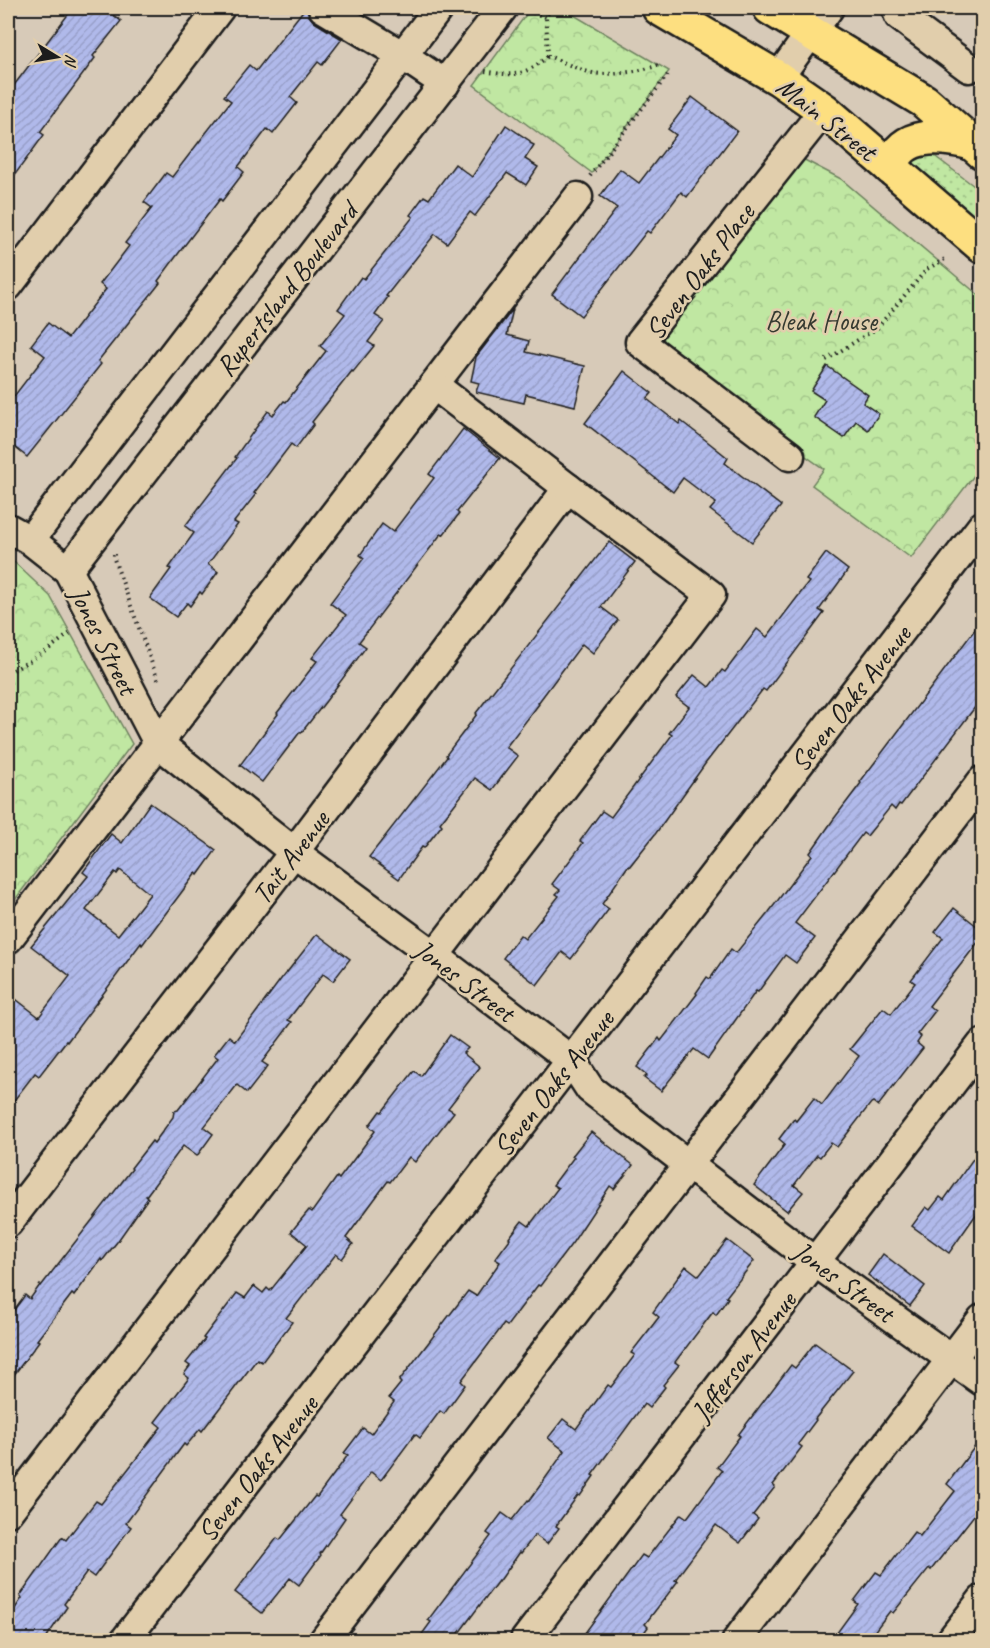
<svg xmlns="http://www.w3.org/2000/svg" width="990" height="1648" font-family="Caveat,sans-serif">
<defs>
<pattern id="grass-dots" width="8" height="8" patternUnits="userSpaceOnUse" patternTransform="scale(1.5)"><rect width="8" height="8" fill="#c0e7a2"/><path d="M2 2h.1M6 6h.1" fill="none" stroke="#a4c68b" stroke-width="1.8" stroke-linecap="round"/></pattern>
<pattern id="park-crowns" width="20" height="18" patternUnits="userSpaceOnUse" patternTransform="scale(1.5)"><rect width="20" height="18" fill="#c0e7a2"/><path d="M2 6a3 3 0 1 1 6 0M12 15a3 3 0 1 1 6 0" fill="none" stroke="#a4c68b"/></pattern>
<pattern id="building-hatch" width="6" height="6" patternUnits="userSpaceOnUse" patternTransform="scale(1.5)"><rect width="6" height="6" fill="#b0b9ea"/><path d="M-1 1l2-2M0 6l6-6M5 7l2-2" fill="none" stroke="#979ec8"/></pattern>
</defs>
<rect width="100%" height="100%" fill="#d7cab8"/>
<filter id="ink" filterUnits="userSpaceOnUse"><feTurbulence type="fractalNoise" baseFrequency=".0167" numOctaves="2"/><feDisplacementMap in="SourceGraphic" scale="12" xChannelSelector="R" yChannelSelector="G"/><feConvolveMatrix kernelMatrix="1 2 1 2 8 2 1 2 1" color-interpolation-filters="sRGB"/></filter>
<g filter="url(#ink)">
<path fill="url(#grass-dots)" stroke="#6e825f" stroke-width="1.5" d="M 928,151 L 982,192 L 982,227 L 906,159 Z"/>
<g fill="url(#park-crowns)" stroke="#6e825f" stroke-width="1.5">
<path d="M 531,8 L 562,8 L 669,71 L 592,173 L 474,85 Z"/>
<path d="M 795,155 L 841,179 L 982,298 L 982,465 L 911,558 L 812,485 L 824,469 L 678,366 L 664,343 L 663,328 Z"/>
<path d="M 8,559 L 14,562 L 50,596 L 132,744 L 8,909 Z"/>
</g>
<g fill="url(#building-hatch)" stroke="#1c1c1c" stroke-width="1.5" fill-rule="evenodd">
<path d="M 73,8 L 104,8 L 121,21 L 93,56 L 95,58 L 40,132 L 44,135 L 8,184 L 8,93 Z"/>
<path d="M 305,8 L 307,8 L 309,16 L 314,22 L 342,39 L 322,65 L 318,62 L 290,97 L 297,103 L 273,134 L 267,129 L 238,167 L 244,172 L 222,201 L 220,199 L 184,246 L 158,281 L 160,283 L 98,361 L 101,364 L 27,457 L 8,442 L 8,404 L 45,356 L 31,345 L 48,323 L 68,338 L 106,289 L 100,284 L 129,246 L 125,243 L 152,208 L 144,202 L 166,173 L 172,177 L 202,138 L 231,101 L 224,96 L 249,65 L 256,71 Z"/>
<path d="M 692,97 L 737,131 L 687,197 L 681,192 L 650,233 L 647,231 L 581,316 L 552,294 L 617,208 L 600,196 L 620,169 L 639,183 L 676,135 L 668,129 Z"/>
<path d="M 506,125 L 530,141 L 530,143 L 534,145 L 525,159 L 538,167 L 526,185 L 507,173 L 475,216 L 470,212 L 447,243 L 435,234 L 386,296 L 388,297 L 375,315 L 384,321 L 368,342 L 374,346 L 353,372 L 352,371 L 312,422 L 314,424 L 296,448 L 291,444 L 254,493 L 256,494 L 234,522 L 238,524 L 208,564 L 218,572 L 202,594 L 200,592 L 190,606 L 187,603 L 176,617 L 150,598 L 171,569 L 169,568 L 194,533 L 185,526 L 237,458 L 235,457 L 268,411 L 273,415 L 284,401 L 286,402 L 326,351 L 320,346 L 345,314 L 338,309 L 361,277 L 364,279 L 413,217 L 410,215 L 424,196 L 429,199 L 455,164 L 472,177 Z"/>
<path d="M 513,309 L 507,335 L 529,341 L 526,352 L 585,366 L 575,406 L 526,394 L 524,403 L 476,392 L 479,383 L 471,381 L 476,357 Z"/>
<path d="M 827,366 L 868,395 L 863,403 L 879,414 L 868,430 L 856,421 L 844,438 L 814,417 L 825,400 L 811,391 Z"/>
<path d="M 624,371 L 652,393 L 647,399 L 679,424 L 681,421 L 703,438 L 728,458 L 725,463 L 781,506 L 752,542 L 710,510 L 716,503 L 683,478 L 673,492 L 585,423 Z"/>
<path d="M 463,429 L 500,458 L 457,512 L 459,514 L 443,535 L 441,534 L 359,642 L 366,647 L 326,701 L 301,733 L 300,732 L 262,782 L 240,765 L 278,714 L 277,713 L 317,661 L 312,658 L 346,615 L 330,603 L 364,558 L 360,555 L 382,524 L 393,532 L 434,478 L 429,474 Z"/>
<path d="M 609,542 L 635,562 L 601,607 L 618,620 L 593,653 L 582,644 L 538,703 L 539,704 L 506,747 L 518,756 L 492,790 L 475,778 L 440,823 L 442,825 L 424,848 L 422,847 L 399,879 L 369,857 L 447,757 L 446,755 L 477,714 L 476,713 Z"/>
<path d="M 826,553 L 848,570 L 819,610 L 824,613 L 766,691 L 763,689 L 705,764 L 656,833 L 629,867 L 628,866 L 602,904 L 609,909 L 587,938 L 571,959 L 562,952 L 537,985 L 503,958 L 520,935 L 525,939 L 559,896 L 556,894 L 560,890 L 552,884 L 583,843 L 580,841 L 602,811 L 611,817 L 672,735 L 669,733 L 689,707 L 676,697 L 694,675 L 709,687 L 722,670 L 725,672 L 757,629 L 767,637 L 809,582 L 806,580 Z"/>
<path d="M 982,620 L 982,698 L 901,805 L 899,804 L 895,810 L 891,806 L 867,836 L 863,833 L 795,923 L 815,938 L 796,963 L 785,955 L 758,992 L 756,991 L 708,1059 L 694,1049 L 661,1091 L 644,1078 L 647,1075 L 637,1067 L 659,1038 L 661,1041 L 697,994 L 696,993 L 707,977 L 710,979 L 731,949 L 736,953 L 769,912 L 812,855 L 810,853 L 833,820 L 861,783 L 860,782 Z"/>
<path d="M 150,803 L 216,850 L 198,875 L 196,873 L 142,945 L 141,943 L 67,1042 L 66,1041 L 39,1076 L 35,1073 L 8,1108 L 8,993 L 39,1017 L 70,976 L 31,946 L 88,876 L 83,872 L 111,834 L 122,843 ZM 120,870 L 150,894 L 118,935 L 86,910 L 115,872 L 117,874 Z"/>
<path d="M 954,908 L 982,930 L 982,937 L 929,1006 L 935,1011 L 917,1034 L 921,1037 L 917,1043 L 923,1048 L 878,1106 L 873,1102 L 871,1103 L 837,1147 L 831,1143 L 820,1157 L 817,1155 L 794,1185 L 803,1192 L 787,1211 L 754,1185 L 785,1144 L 779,1139 L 794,1119 L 796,1121 L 814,1098 L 822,1105 L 859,1056 L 850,1049 L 883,1008 L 891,1014 L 915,983 L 911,980 L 943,938 L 935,932 Z"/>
<path d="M 317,934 L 350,959 L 333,981 L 323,974 L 288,1020 L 292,1022 L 262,1062 L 268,1066 L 247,1093 L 237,1085 L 204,1127 L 213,1134 L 197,1156 L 183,1146 L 146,1196 L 148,1198 L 117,1242 L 102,1261 L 101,1259 L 74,1296 L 72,1294 L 37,1340 L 39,1341 L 8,1383 L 8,1318 L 25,1295 L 30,1299 L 40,1285 L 41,1286 L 132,1169 L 131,1168 L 152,1141 L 154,1143 L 173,1117 L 174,1111 L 178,1110 L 218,1058 L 214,1055 L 229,1036 L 235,1041 L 284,975 L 284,976 Z"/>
<path d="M 450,1035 L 468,1048 L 463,1053 L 480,1067 L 448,1108 L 454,1112 L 415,1162 L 409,1157 L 390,1182 L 388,1181 L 346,1238 L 353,1244 L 342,1259 L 336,1254 L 286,1318 L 292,1322 L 262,1362 L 257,1359 L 202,1431 L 200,1429 L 186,1446 L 184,1444 L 126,1523 L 131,1527 L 105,1562 L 94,1577 L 87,1572 L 64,1604 L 67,1607 L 44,1641 L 8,1641 L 8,1619 L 22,1598 L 20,1596 L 62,1537 L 66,1540 L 96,1501 L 101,1504 L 161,1427 L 155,1422 L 189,1378 L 184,1374 L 190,1366 L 186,1363 L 205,1339 L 203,1338 L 237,1293 L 245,1298 L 254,1286 L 263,1293 L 267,1288 L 270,1291 L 307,1245 L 291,1232 L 309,1210 L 312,1212 L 337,1177 L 339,1179 L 375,1131 L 369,1126 L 380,1111 L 382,1112 L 414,1071 L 421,1076 Z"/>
<path d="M 591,1132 L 633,1165 L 614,1189 L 610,1186 L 573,1242 L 540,1286 L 538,1285 L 507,1326 L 504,1324 L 461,1381 L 465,1385 L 444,1414 L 440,1411 L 420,1438 L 415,1434 L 381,1480 L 371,1472 L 340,1514 L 345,1518 L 320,1554 L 321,1555 L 299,1585 L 290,1578 L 262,1613 L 235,1592 L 277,1538 L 280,1540 L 315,1496 L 317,1497 L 348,1455 L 344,1453 L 363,1428 L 371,1434 L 394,1402 L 389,1398 L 401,1383 L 399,1381 L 468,1291 L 476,1296 L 500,1262 L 495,1259 L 510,1239 L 509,1238 L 522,1221 L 529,1226 L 558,1188 L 553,1185 L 574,1157 L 572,1156 Z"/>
<path d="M 982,1146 L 982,1206 L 949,1253 L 912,1226 L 926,1207 L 930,1210 L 940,1197 L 944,1200 Z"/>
<path d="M 727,1240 L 754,1261 L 726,1297 L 728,1298 L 716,1315 L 713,1312 L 675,1362 L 679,1365 L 663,1385 L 665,1387 L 649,1408 L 644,1404 L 592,1475 L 594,1476 L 580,1496 L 578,1495 L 556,1526 L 559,1528 L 547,1544 L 535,1535 L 521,1553 L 520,1552 L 499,1582 L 498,1581 L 453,1641 L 417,1641 L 431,1622 L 428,1620 L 491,1536 L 487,1533 L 502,1513 L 512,1520 L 528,1500 L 529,1501 L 565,1451 L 548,1438 L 563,1419 L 576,1429 L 608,1385 L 611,1387 L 635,1355 L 631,1353 L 659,1317 L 653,1312 L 686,1266 L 699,1276 Z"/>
<path d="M 883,1254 L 925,1286 L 910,1306 L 868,1275 Z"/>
<path d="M 815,1343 L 853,1371 L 815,1419 L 816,1420 L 798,1444 L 802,1447 L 773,1485 L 775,1487 L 753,1515 L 758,1519 L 740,1543 L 716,1525 L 675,1580 L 678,1581 L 645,1624 L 648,1627 L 638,1641 L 579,1641 L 642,1555 L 647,1558 L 681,1514 L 687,1518 L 722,1471 L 717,1467 L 740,1436 L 738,1435 L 791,1365 L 795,1368 Z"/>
<path d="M 982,1437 L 982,1505 L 931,1570 L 929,1568 L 893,1613 L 890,1611 L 867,1641 L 831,1641 L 858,1604 L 854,1601 L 876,1572 L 881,1575 L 914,1532 L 920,1536 L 955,1491 L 947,1484 Z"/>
</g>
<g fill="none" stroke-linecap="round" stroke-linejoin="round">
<g stroke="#1c1c1c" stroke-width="33">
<g id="minor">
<path d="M 323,8 L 405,57 L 445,84"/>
<path d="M 896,8 L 899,16 L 969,68"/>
<path d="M 778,78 L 829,8"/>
<path d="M 8,286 L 220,8"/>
<path d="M 790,456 L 640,342 L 824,110"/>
<path d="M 8,528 L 30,540 L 68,570 L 158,743 L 294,852 L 435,956 L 571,1060 L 590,1089 L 815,1262 L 982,1381"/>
<path d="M 30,540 L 439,8"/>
<path d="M 68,570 L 503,8"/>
<path d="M 8,939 L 578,197"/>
<path d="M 8,1223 L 294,852 L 568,488"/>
<path d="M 8,1512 L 711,595 L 568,488 L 434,385"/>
<path d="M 125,1640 L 982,526"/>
<path d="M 324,1640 L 982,781"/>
<path d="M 525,1640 L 982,1044"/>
<path d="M 737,1640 L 982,1319"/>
<path d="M 951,1640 L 982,1600"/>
</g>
</g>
<g stroke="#1c1c1c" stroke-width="38">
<g id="major">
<path d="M 659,8 L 778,78 L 824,110 L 982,246"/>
<path d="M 770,8 L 924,101 L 982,152"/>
<path d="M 891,168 C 900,130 943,136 972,143"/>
</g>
</g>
<g stroke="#1c1c1c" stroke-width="4" stroke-dasharray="1.5 4.5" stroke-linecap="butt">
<path d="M 551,8 L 546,17 L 548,56 C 562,61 578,70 593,73 C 611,76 642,71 659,65"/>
<path d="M 527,11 L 546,17"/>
<path d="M 485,71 C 515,77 524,76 548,56"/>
<path d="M 590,176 L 670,72"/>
<path d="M 826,360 L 877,328 L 927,269 L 945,259"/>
<path d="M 114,554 L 114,559 L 159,683"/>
<path d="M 8,673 L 42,654 L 72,632"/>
</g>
<use href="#minor" stroke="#e1ceac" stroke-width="28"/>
<use href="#major" stroke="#fddf80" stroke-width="33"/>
</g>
</g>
<g text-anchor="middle" stroke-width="5" stroke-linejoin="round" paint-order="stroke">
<g font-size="28" fill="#1c1c1c" stroke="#e1ceac">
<text transform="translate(827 118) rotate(38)" y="10">Main Street</text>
<text transform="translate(699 271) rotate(-53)" y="10">Seven Oaks Place</text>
<text transform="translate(286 289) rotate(-52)" y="10">Rupertsland Boulevard</text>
<text transform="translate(104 640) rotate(63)" y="10">Jones Street</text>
<text transform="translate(850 698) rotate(-52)" y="10">Seven Oaks Avenue</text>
<text transform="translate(290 857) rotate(-53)" y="10">Tait Avenue</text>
<text transform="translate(465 980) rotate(37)" y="10">Jones Street</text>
<text transform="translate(553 1083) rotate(-52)" y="10">Seven Oaks Avenue</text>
<text transform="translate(844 1281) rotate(36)" y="10">Jones Street</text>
<text transform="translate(743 1356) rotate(-53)" y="10">Jefferson Avenue</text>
<text transform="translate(257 1468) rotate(-52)" y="10">Seven Oaks Avenue</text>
</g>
<g font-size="28" fill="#353a30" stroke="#e1ceac">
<text x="821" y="330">Bleak House</text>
</g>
</g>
<rect width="990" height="1648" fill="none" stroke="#e1ceac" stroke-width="30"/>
<rect x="15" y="15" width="960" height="1618" fill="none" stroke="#1c1c1c" stroke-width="2" filter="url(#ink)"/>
<g transform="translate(57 57) rotate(101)" stroke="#e1ceac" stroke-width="4.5" paint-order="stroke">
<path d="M0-4.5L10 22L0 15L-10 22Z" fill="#1c1c1c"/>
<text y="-9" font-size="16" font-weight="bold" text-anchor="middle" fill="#1c1c1c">N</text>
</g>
</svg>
